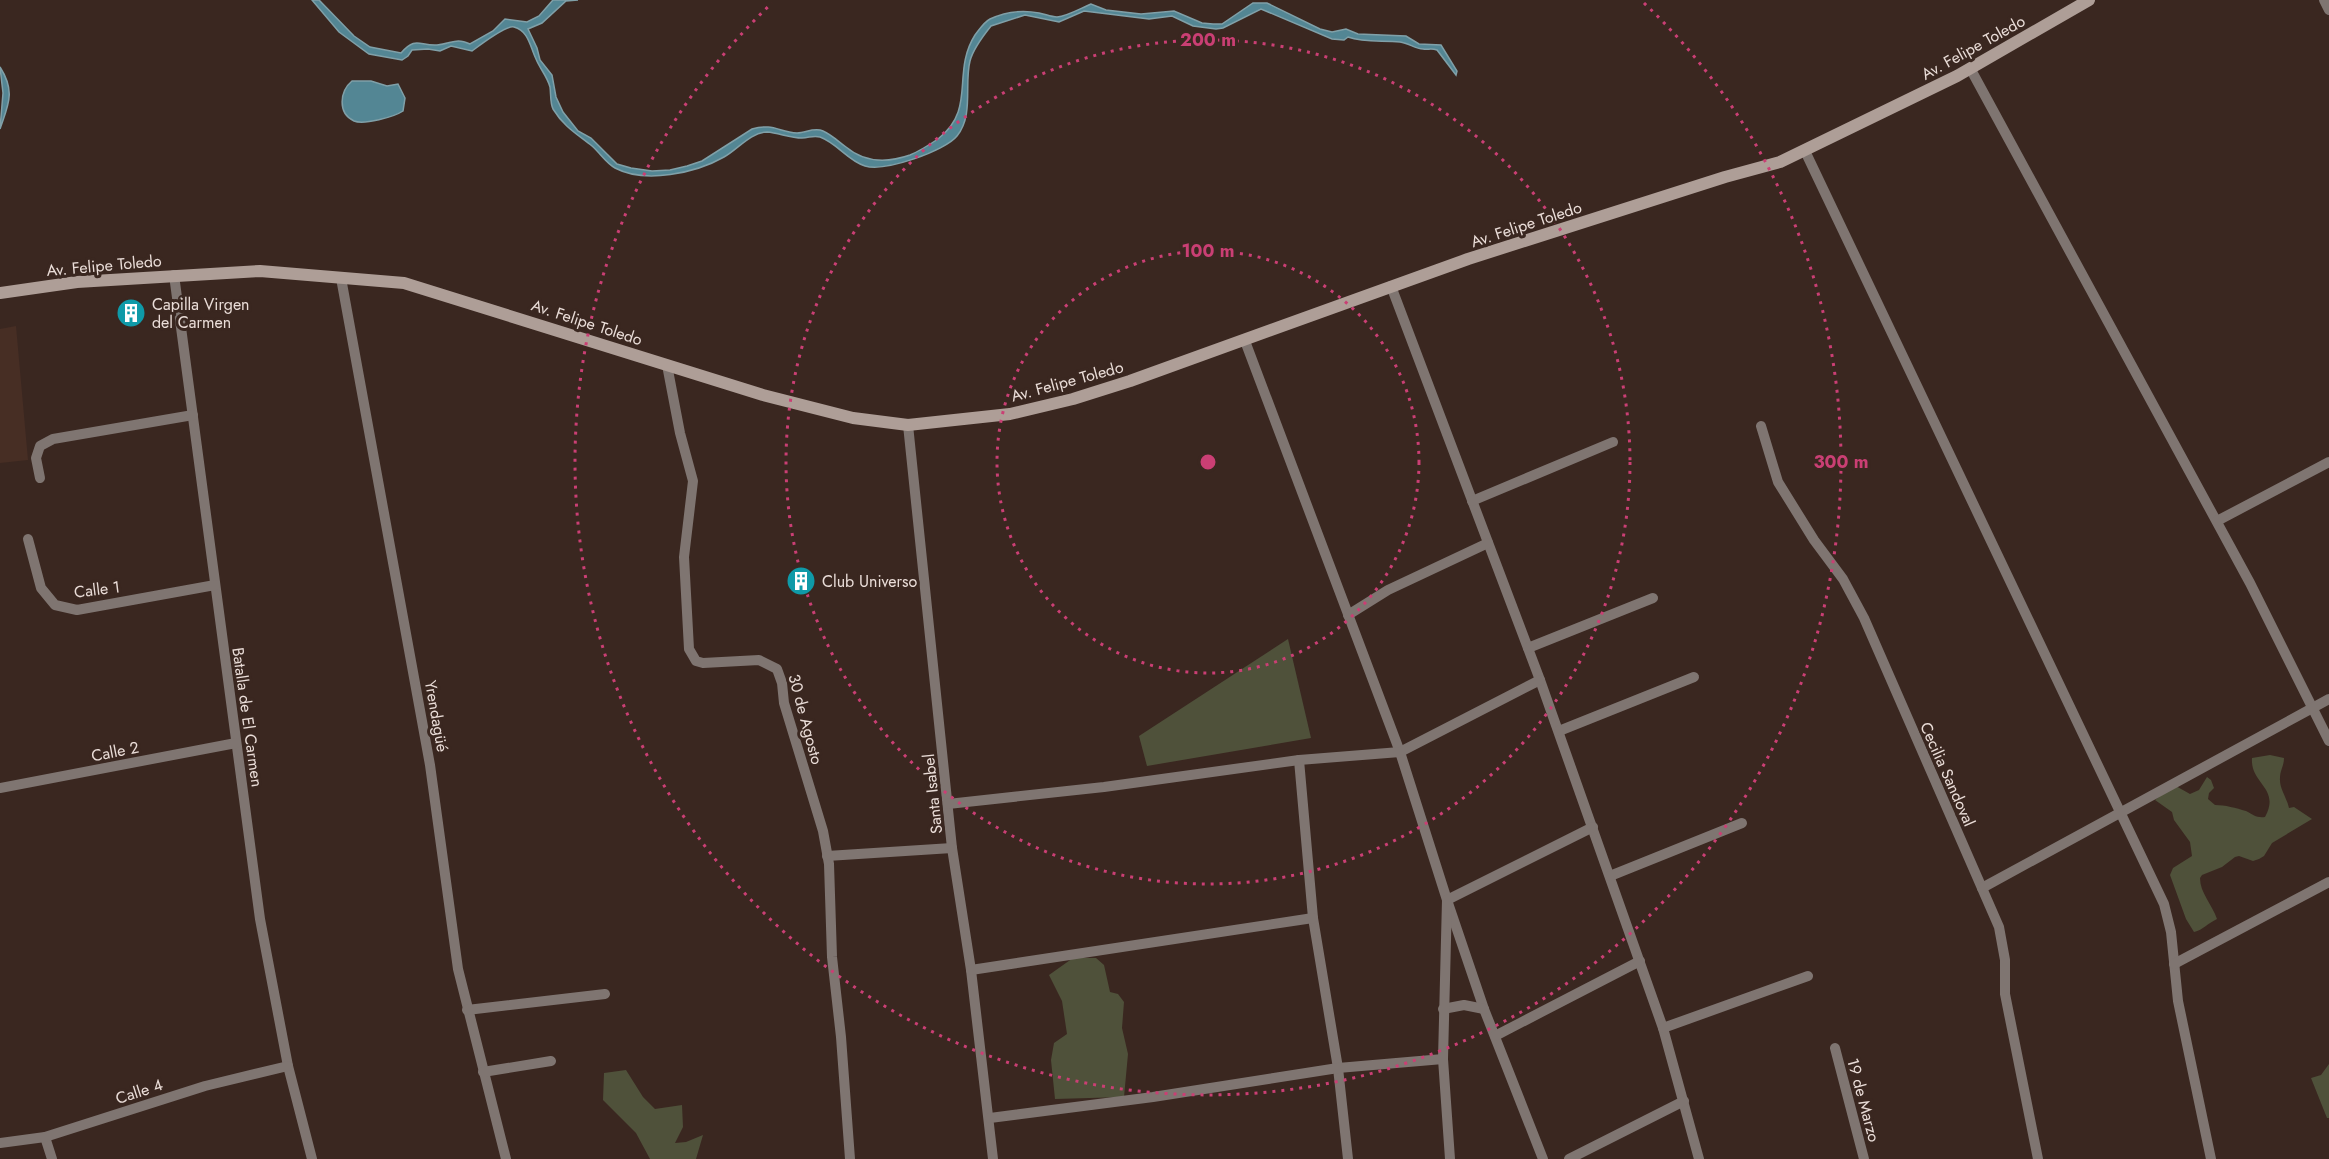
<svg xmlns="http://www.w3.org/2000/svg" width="2329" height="1159" font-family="Jost,sans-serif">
<rect width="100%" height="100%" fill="#3a2720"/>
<path fill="#472e24" d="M 16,326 L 28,460 L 0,463 L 0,329 Z"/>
<g fill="#4f513a">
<path d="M 1288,639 L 1311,738 L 1147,766 L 1139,736 Z"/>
<path d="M 2270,755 L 2284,758 C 2284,766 2280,770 2280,778 C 2279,788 2287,798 2289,808 L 2294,807 L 2312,819 L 2272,843 L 2264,856 L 2259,859 L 2253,861 L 2239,856 L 2235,857 L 2222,867 L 2202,875 L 2200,878 C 2200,893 2212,904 2217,919 C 2208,923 2203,930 2194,932 L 2186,919 L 2170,875 L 2173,868 L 2192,856 L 2190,842 L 2174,820 L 2172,812 L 2155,800 L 2174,785 L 2190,794 L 2199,790 L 2207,777 L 2211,780 L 2214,788 L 2209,793 L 2208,799 L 2215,805 C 2225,805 2236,808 2246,811 C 2254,815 2256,818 2265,817 C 2281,788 2250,784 2252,758 Z"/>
<path d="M 1073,958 L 1096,958 L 1104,965 L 1110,992 L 1118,994 L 1124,1002 L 1122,1028 L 1128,1054 L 1124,1097 L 1055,1099 L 1051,1060 L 1054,1043 L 1067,1034 L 1062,1001 L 1049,975 Z"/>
<path d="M 2329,1064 L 2329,1118 L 2327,1118 L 2311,1078 L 2321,1075 Z"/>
<path d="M 626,1070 L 643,1097 L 655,1109 L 682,1105 L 683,1127 L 675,1143 L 686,1142 L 703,1135 L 696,1159 L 650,1159 L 636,1133 L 603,1100 L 604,1073 Z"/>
</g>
<g fill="#538694" stroke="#80a0a8" stroke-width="1.5">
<path d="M 312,0 L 319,0 L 354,36 L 370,47 L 401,53 C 416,36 419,46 437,45 C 452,44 455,37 470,44 L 493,31 L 505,19 L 527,22 L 539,16 L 553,0 L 578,0 L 566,1 L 542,23 L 528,29 L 537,48 L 540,60 L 552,75 L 556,97 L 563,112 L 578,131 L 591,138 L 617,164 L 631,168 L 652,171 L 670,170 L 687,166 L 702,161 L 752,129 C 773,123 779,132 797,133 C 806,133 814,127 823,131 C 832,135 839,142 846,147 C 865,163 887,163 910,155 C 920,151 929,145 938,139 C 977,109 951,73 975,35 C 979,30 984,22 990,19 C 1005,12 1023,10 1039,13 C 1045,14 1051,17 1057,17 C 1068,16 1081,8 1091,4 L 1106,10 L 1141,14 L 1174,11 L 1202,23 L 1213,24 L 1222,24 L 1253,3 L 1267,3 L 1320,29 L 1332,32 L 1346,29 L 1358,34 L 1406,36 L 1419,44 L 1441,45 L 1457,71 L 1456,75 L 1437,50 C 1431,48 1428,50 1423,49 C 1415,49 1409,43 1400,42 C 1383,40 1365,43 1348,37 L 1344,40 L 1332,39 L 1261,9 L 1223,28 L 1216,29 L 1193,26 L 1172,16 L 1149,19 L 1084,11 L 1059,22 L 1025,15 L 991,26 C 983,36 973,49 970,61 C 964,84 974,115 957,136 C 945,151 885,172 865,166 C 848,161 837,143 820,137 C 813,135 809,138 802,138 C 790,138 779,133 767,132 C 751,132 737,150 724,157 C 696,173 645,184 615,168 C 606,163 600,153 592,146 C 577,134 564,127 553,109 C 550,103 551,94 550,87 C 547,76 540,69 536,59 C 530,47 529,31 514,27 C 507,25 480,45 472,51 L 451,46 L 440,51 L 428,49 L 412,50 L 408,56 L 402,60 L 369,54 L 339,32 Z"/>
<path d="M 0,67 C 16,92 8,105 0,129 L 3,93 Z"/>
<path d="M 352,81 L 371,81 L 387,86 L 398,84 L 405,98 L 403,111 C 394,117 364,125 354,121 C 337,113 340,91 352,81 Z"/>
</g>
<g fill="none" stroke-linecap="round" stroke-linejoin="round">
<g stroke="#7f7571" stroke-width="10">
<path d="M 2324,0 L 2329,10"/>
<path d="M 1970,68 L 2250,583 L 2329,741"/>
<path d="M 1805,151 L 2164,904 L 2171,932 L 2178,1001 L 2211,1159"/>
<path d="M 174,275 L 260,919 L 288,1066 L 312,1159"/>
<path d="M 341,278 L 430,765 L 458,969 L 506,1159"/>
<path d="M 1391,286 L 1540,680 L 1663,1028 L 1699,1159"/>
<path d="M 1245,341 L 1400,752 L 1447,900 L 1484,1009 L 1543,1159"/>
<path d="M 667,365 L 680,433 L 693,481 L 684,557 L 689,649 L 696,661 L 703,663 L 759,660 L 777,669 L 782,683 L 784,703 L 823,831 L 829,864 L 832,957 L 841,1037 L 850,1159"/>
<path d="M 908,425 L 952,848 L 971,970 L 993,1159"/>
<path d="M 1761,426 L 1778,482 L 1814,540 L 1843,579 L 1864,618 L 1999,927 L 2005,960 L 2005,994 L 2038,1159"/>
<path d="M 40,478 L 36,458 L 40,446 L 53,439 L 193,415"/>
<path d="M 1472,501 L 1613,442"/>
<path d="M 2217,521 L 2329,462"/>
<path d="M 28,539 L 41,588 L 55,605 L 77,610 L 215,585"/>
<path d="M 1348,615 L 1388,590 L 1488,543"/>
<path d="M 1528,648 L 1653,598"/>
<path d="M 1559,731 L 1694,677"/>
<path d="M 1299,760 L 1313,918 L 1338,1068 L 1348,1159"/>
<path d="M 0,788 L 236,743"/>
<path d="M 948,804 L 1104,787 L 1299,760 L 1400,752 L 1540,680"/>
<path d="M 827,856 L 952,848"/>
<path d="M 1610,876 L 1742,823"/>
<path d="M 1982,888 L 2329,699"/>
<path d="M 2174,964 L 2329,882"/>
<path d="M 971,970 L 1313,918"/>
<path d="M 1443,1009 L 1464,1005 L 1484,1009"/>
<path d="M 467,1010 L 605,994"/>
<path d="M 1663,1028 L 1808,976"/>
<path d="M 1495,1036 L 1640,961"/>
<path d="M 1835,1048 L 1864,1159"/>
<path d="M 483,1072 L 551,1061"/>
<path d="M 990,1118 L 1153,1097 L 1338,1068 L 1443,1059"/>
<path d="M 45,1137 L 52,1159"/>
<path d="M 0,1143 L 45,1137 L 205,1086 L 288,1066"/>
<path d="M 1450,1159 L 1443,1059 L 1447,900 L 1593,827"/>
<path d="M 1569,1159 L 1684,1101"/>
</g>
<path stroke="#ae9e97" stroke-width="12" d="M 0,293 L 77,282 L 260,271 L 404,283 L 763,395 L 853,418 L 908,425 L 1010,414 L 1073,399 L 1130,381 L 1468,259 L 1725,177 L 1780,162 L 1957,76 L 2089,0"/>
</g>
<g fill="none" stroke="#ca3f74" stroke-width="3" stroke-dasharray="3 6">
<circle cx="1208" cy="462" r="211"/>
<circle cx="1208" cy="462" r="422"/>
<path d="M1644 3A633 633 0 1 1 772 3"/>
</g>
<defs>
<g id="building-disc" transform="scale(1.5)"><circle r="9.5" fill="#0f9aa8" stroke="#3a2720"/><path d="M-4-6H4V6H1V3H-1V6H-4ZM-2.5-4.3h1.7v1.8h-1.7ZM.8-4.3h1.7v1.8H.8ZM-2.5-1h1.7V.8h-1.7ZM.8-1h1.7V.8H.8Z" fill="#fff"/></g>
</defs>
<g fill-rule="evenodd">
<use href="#building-disc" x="131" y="313"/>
<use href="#building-disc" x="801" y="581"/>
</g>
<g text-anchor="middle" stroke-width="6" stroke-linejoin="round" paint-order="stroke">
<g font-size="16" fill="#eaddd8" stroke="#3a2720">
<text transform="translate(1973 47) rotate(-29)" y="6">Av. Felipe Toledo</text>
<text transform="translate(1526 224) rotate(-18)" y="6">Av. Felipe Toledo</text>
<text transform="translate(104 265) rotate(-5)" y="6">Av. Felipe Toledo</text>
<text transform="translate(587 322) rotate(18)" y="6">Av. Felipe Toledo</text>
<text transform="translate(1067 381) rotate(-15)" y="6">Av. Felipe Toledo</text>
<text transform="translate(97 589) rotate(-7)" y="6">Calle 1</text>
<text transform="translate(437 716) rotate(80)" y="6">Yrendagüé</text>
<text transform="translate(248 717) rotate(82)" y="6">Batalla de El Carmen</text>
<text transform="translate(806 719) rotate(75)" y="6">30 de Agosto</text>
<text transform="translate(115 751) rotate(-11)" y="6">Calle 2</text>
<text transform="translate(1948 774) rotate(66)" y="6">Cecilia Sandoval</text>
<text transform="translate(932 794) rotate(-96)" y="6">Santa Isabel</text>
<text transform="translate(139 1091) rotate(-18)" y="6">Calle 4</text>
<text transform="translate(1864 1100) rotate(75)" y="6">19 de Marzo</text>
</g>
<g font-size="16" fill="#eaddd8" stroke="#3a2720" text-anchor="start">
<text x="152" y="310">Capilla Virgen<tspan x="152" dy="18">del Carmen</tspan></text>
<text x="822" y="587">Club Universo</text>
</g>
</g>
<circle cx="1208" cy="462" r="9" fill="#ca3f74" stroke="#3a2720" stroke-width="3"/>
<g font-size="18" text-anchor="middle" font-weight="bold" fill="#ca3f74" stroke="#3a2720" stroke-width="6" stroke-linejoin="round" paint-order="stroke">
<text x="1208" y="46">200 m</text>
<text x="1208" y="257">100 m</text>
<text x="1841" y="468">300 m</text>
</g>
</svg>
